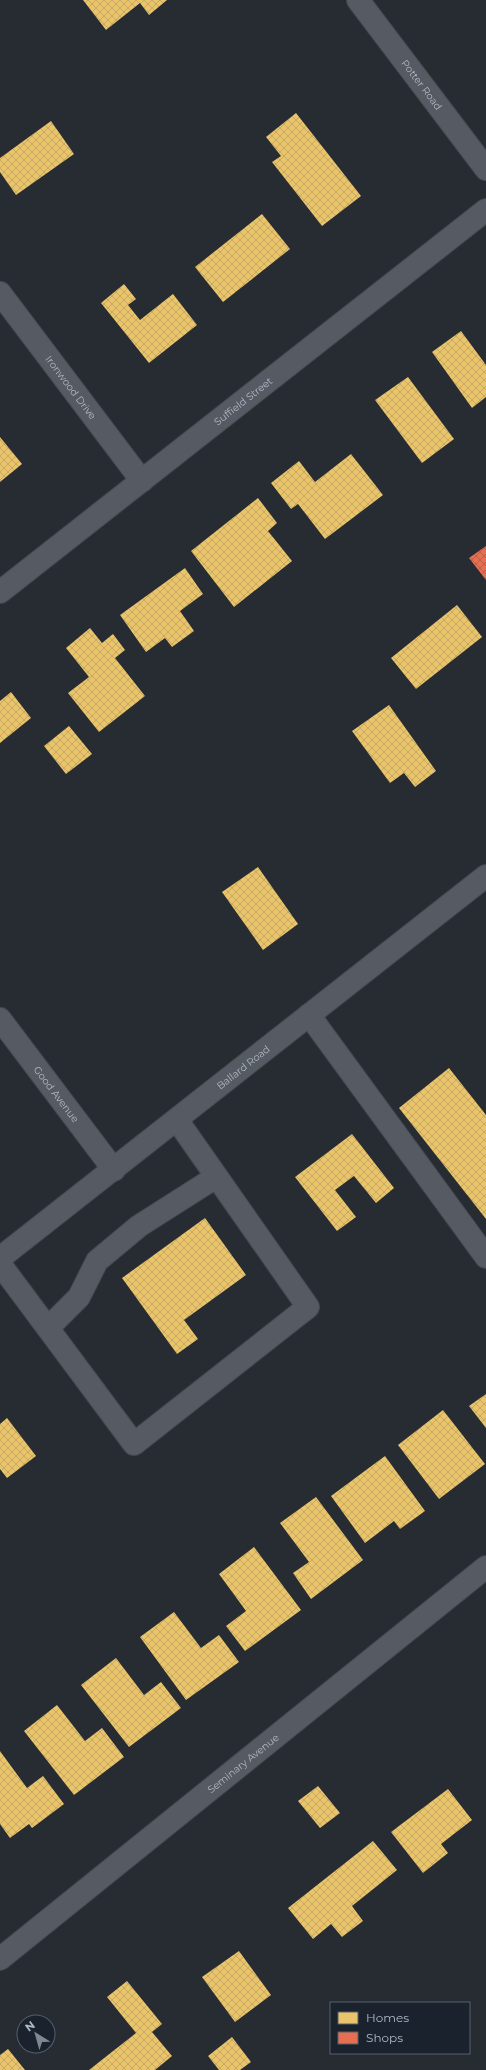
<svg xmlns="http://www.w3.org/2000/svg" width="486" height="2070" font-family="Montserrat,sans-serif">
<defs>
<pattern id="homes-cross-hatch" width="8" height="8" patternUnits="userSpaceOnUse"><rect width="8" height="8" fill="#e9c46a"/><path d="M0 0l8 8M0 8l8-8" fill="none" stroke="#c5a861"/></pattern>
<pattern id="shops-cross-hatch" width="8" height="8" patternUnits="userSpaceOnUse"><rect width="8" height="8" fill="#e76f51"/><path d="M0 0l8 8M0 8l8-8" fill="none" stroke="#ba614c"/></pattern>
</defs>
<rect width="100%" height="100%" fill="#272c33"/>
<g fill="url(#homes-cross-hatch)">
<path d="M 83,0 L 167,0 L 149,15 L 140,3 L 106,30 Z"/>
<path d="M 296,113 L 361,196 L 322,226 L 272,162 L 281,156 L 266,137 Z"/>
<path d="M 51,121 L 74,154 L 16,195 L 0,172 L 0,158 Z"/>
<path d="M 262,214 L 290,249 L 223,302 L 195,267 Z"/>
<path d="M 124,284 L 136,299 L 128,305 L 140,320 L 173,294 L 197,325 L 149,363 L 101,303 Z"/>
<path d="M 461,331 L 486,365 L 486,397 L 472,408 L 432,352 Z"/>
<path d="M 408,377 L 454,439 L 422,463 L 375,400 Z"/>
<path d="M 0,437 L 22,464 L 0,482 Z"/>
<path d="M 351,454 L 383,495 L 325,539 L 298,504 L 291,509 L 271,483 L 299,461 L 315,482 Z"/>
<path d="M 258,498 L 277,523 L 268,531 L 292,561 L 234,607 L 191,551 Z"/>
<path d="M 185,568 L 203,594 L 180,611 L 194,631 L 172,647 L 165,638 L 146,652 L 120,615 Z"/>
<path d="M 457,605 L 482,637 L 416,689 L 391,658 Z"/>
<path d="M 90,628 L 102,643 L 113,634 L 125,650 L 115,658 L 145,696 L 99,732 L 68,693 L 89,677 L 66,648 Z"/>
<path d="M 11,692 L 31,718 L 0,743 L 0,701 Z"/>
<path d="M 389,705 L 436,771 L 415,787 L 404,773 L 390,783 L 352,731 Z"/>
<path d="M 69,726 L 92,754 L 66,774 L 44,746 Z"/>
<path d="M 258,867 L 298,924 L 263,950 L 222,892 Z"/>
<path d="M 449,1068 L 486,1115 L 486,1219 L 399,1108 Z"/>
<path d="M 352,1134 L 394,1188 L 376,1203 L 354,1176 L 335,1190 L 356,1217 L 337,1231 L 295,1177 Z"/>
<path d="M 205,1218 L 246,1275 L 184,1320 L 198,1339 L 177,1354 L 122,1278 Z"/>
<path d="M 486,1394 L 486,1428 L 469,1406 Z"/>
<path d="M 443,1410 L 485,1464 L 439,1499 L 398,1445 Z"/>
<path d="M 7,1418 L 36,1456 L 7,1478 L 0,1469 L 0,1424 Z"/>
<path d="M 385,1456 L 425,1511 L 400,1529 L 394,1521 L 365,1543 L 331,1496 Z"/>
<path d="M 316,1497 L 363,1560 L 311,1599 L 293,1573 L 309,1562 L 280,1523 Z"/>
<path d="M 254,1547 L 301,1610 L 245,1651 L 226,1626 L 246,1611 L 219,1574 Z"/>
<path d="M 174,1612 L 201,1648 L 219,1635 L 239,1662 L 186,1700 L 140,1637 Z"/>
<path d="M 116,1658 L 144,1695 L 161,1682 L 181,1708 L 129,1747 L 81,1685 Z"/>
<path d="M 57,1705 L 85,1741 L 102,1728 L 124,1757 L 74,1795 L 24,1731 Z"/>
<path d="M 0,1751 L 27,1788 L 43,1776 L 64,1804 L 32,1828 L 29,1824 L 10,1838 L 0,1824 Z"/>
<path d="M 318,1786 L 340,1813 L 320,1828 L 298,1801 Z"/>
<path d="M 448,1789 L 472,1820 L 441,1844 L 448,1853 L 423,1873 L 391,1832 Z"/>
<path d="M 373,1841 L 397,1870 L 352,1906 L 363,1921 L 342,1937 L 331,1924 L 313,1939 L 288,1908 Z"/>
<path d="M 239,1951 L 271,1995 L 235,2022 L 202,1977 Z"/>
<path d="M 127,1981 L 162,2024 L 152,2032 L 172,2056 L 155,2070 L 89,2070 L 136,2033 L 107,1997 Z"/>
<path d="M 232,2037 L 251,2062 L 240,2070 L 219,2070 L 208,2056 Z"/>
<path d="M 8,2049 L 25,2070 L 0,2070 L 0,2055 Z"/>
</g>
<path fill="url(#shops-cross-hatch)" d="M 486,546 L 486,580 L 469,558 Z"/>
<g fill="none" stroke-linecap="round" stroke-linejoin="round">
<g stroke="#44484e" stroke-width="24">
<g id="minor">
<path id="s1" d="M 358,0 L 486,169"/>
<path id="s2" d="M 0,293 L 142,481"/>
<path id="s3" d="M 0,592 L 486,210"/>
<path d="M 309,1015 L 486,1257"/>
<path id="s4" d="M 0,1019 L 114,1170"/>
<path id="s5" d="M 0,1258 L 486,876"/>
<path d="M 0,1264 L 134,1444 L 308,1307 L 177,1120"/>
<path d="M 48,1328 L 79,1297 L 97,1261 L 139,1226 L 216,1177"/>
<path id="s6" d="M 0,1959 L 486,1567"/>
</g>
</g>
<use href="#minor" stroke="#565a62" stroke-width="22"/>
</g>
<g text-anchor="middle" stroke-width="4" stroke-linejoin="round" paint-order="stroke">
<g font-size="10" fill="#afb8c6" stroke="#1a222e">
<text dy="4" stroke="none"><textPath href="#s1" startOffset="106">Potter Road</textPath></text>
<text dy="4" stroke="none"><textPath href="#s2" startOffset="118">Ironwood Drive</textPath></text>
<text dy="4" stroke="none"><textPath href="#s3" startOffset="309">Suffield Street</textPath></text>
<text dy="4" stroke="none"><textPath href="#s5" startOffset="309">Ballard Road</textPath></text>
<text dy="4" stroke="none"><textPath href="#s4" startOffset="94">Good Avenue</textPath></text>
<text dy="4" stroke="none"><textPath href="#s6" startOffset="312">Seminary Avenue</textPath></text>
</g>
</g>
<rect x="330" y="2002" width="140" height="52" fill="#1a222e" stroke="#565e6b"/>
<rect x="338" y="2012" width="20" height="12" fill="#e9c46a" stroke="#565e6b"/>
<text x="366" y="2022" font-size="12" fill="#afb8c6">Homes</text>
<rect x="338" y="2032" width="20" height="12" fill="#e76f51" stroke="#565e6b"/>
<text x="366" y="2042" font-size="12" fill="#afb8c6">Shops</text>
<g transform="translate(36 2034) rotate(323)"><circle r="19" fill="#1a222e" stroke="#565e6b"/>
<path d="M0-3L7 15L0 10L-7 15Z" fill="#7f8793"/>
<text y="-6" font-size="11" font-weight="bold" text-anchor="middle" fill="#afb8c6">N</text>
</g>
</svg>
